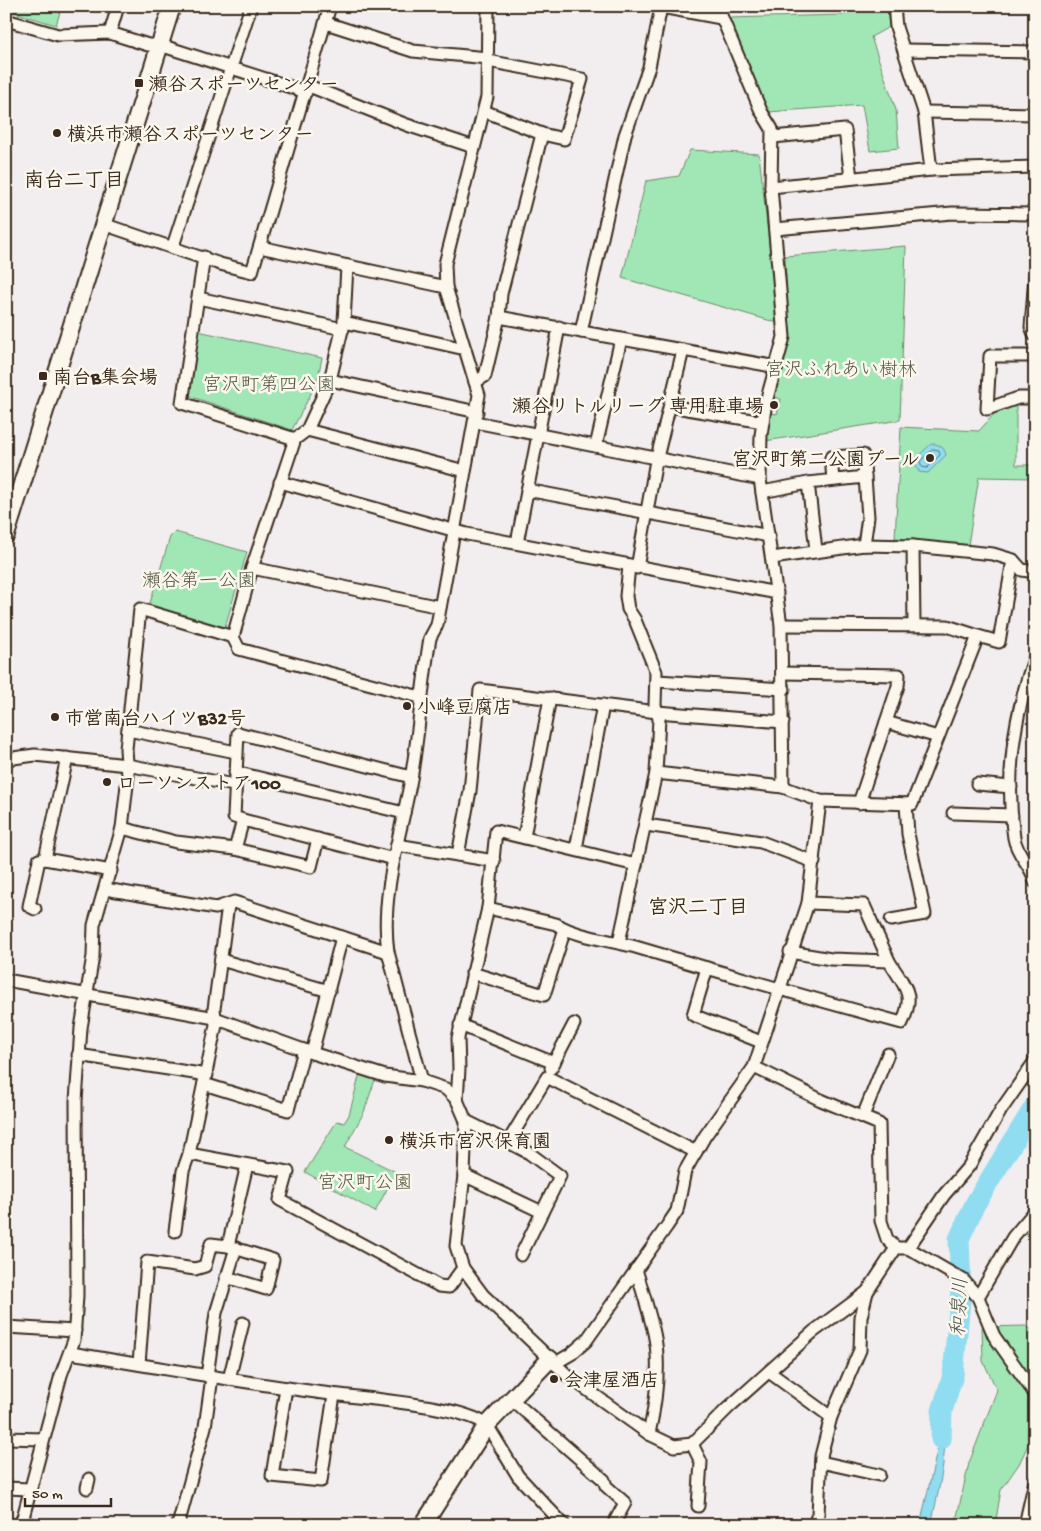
<svg xmlns="http://www.w3.org/2000/svg" width="1041" height="1531" font-family="'Gochi Hand','Klee One',sans-serif">
<rect width="100%" height="100%" fill="#f2eeef"/>
<filter id="ink" filterUnits="userSpaceOnUse"><feTurbulence type="fractalNoise" baseFrequency=".02" numOctaves="2"/><feDisplacementMap in="SourceGraphic" scale="10" xChannelSelector="R" yChannelSelector="G"/><feConvolveMatrix kernelMatrix="1 2 1 2 8 2 1 2 1" color-interpolation-filters="sRGB"/></filter>
<g filter="url(#ink)">
<g fill="#a0e7b5" stroke="#6e886a">
<path d="M 6,6 L 62,6 L 56,25 L 6,10 Z"/>
<path d="M 847,6 L 887,6 L 889,27 L 871,37 L 896,110 L 899,148 L 870,151 L 862,105 L 768,112 L 738,45 L 729,18 L 843,15 L 846,12 Z"/>
<path d="M 690,150 L 759,154 L 778,323 L 622,278 L 646,181 L 679,176 Z"/>
<path d="M 906,246 L 900,420 L 765,441 L 768,412 L 777,414 L 781,399 L 771,396 L 788,327 L 785,256 Z"/>
<path d="M 198,331 L 322,358 L 317,382 L 292,430 L 183,394 Z"/>
<path d="M 1016,402 L 1016,465 L 1035,465 L 1035,478 L 979,477 L 968,545 L 895,538 L 901,427 L 979,431 L 994,414 Z"/>
<path d="M 175,532 L 247,552 L 225,627 L 149,606 L 170,537 Z"/>
<path d="M 360,1073 L 376,1077 L 364,1112 L 345,1147 L 396,1172 L 375,1212 L 305,1172 L 337,1121 L 344,1123 L 349,1115 Z"/>
<path d="M 1026,1326 L 1035,1332 L 1035,1430 L 1019,1464 L 1001,1490 L 995,1525 L 955,1525 L 969,1463 L 997,1390 L 983,1361 L 982,1327 Z"/>
</g>
<g fill="#90dcf0" stroke="#6e959c">
<path d="M 931,444 C 940,444 944,447 946,455 L 928,473 L 919,472 L 914,460 Z"/>
<path d="M 942,1411 C 950,1448 939,1488 931,1525 L 920,1525 L 937,1451 L 939,1418 Z"/>
</g>
<g fill="none" stroke-linecap="round" stroke-linejoin="round">
<path stroke="#5d7172" stroke-width="1" d="M 933,449 L 939,450 L 940,455 L 927,468 L 922,467 L 920,462 Z"/>
<path stroke="#90dcf0" stroke-width="21" d="M 941,1439 L 942,1411 L 953,1375 L 961,1290 L 959,1239 L 975,1204 L 1035,1106"/>
<g stroke="#3b2a1e" stroke-width="15">
<g id="street">
<path d="M 656,6 L 721,18"/>
<path d="M 717,6 L 761,111 L 772,129 L 771,187 L 784,337 L 766,402 L 761,435 L 760,479 L 781,625 L 783,787"/>
<path d="M 894,6 L 896,27 L 924,112 L 931,170"/>
<path d="M 6,20 L 58,35 L 110,33 L 148,45 L 160,45 L 306,92"/>
<path d="M 326,23 L 413,51 L 488,58"/>
<path d="M 110,33 L 118,6"/>
<path d="M 904,50 L 1035,52"/>
<path d="M 309,86 L 407,125 L 474,147"/>
<path d="M 484,111 L 542,134 L 564,139 L 582,79 L 488,61"/>
<path d="M 924,112 L 1035,114"/>
<path d="M 773,137 L 845,130 L 851,178"/>
<path d="M 771,187 L 931,170 L 1035,167"/>
<path d="M 103,224 L 220,264 L 252,272 L 330,6"/>
<path d="M 775,229 L 952,213 L 1035,214"/>
<path d="M 173,246 L 251,6"/>
<path d="M 260,247 L 446,287"/>
<path d="M 204,257 L 182,403 L 295,439"/>
<path d="M 1035,277 L 1031,327 L 1035,336"/>
<path d="M 198,298 L 343,329"/>
<path d="M 499,317 L 777,367"/>
<path d="M 344,322 L 465,349"/>
<path d="M 581,332 L 625,135 L 649,67 L 661,7"/>
<path d="M 1035,356 L 990,356 L 987,409 L 1018,398 L 1035,398"/>
<path d="M 330,380 L 477,412"/>
<path d="M 475,382 L 485,376 L 499,317 L 501,294 L 542,134"/>
<path d="M 670,406 L 763,422"/>
<path d="M 475,422 L 760,479"/>
<path d="M 307,430 L 465,471"/>
<path d="M 596,446 L 621,339"/>
<path d="M 833,480 L 831,457 L 863,455 L 865,477"/>
<path d="M 280,482 L 467,534 L 777,593"/>
<path d="M 808,483 L 816,550"/>
<path d="M 527,490 L 769,536"/>
<path d="M 762,492 L 808,483 L 865,477 L 868,517 L 864,545"/>
<path d="M 517,543 L 559,327"/>
<path d="M 913,546 L 914,625"/>
<path d="M 772,558 L 864,545 L 913,546 L 993,554 L 1013,560 L 1022,570 L 1035,572"/>
<path d="M 252,568 L 440,607"/>
<path d="M 637,568 L 655,466 L 683,350"/>
<path d="M 781,625 L 947,626 L 978,636"/>
<path d="M 233,637 L 252,568 L 295,439 L 307,430 L 330,380 L 344,322 L 347,266"/>
<path d="M 1035,656 C 1014,715 1005,776 1014,838 C 1017,856 1032,865 1035,882"/>
<path d="M 783,673 L 899,675 L 898,686 L 859,803"/>
<path d="M 657,681 L 784,689"/>
<path d="M 886,722 L 938,737"/>
<path d="M 128,730 L 236,752"/>
<path d="M 67,758 L 45,859 L 111,871"/>
<path d="M 6,759 L 35,755 L 127,765 L 234,785"/>
<path d="M 235,772 L 404,813"/>
<path d="M 656,773 L 783,787 L 820,801 L 912,804 L 978,636 L 999,642 L 1013,560"/>
<path d="M 977,784 L 1011,787"/>
<path d="M 953,813 L 1012,815"/>
<path d="M 243,820 L 394,859"/>
<path d="M 646,825 L 761,842 L 814,862"/>
<path d="M 122,828 L 176,842 L 235,849 L 311,867 L 318,839"/>
<path d="M 524,837 L 550,698"/>
<path d="M 397,845 L 494,861"/>
<path d="M 235,849 L 243,820 L 234,817 L 238,733 L 411,777"/>
<path d="M 576,849 L 603,705"/>
<path d="M 458,855 L 470,791 L 480,690 L 657,712 L 783,722"/>
<path d="M 105,889 L 216,908 L 234,902 L 388,952"/>
<path d="M 808,903 L 864,905 L 889,961"/>
<path d="M 488,908 L 556,924 C 579,938 613,940 639,948 C 726,974 814,999 902,1023 C 916,993 904,986 889,961 L 831,959 L 790,952"/>
<path d="M 35,909 L 29,906 L 39,860 L 45,859"/>
<path d="M 891,920 L 925,914 L 908,834 L 906,804"/>
<path d="M 619,942 L 656,773 L 659,719 L 655,705 L 656,672 L 635,620 L 628,609 L 626,596 L 629,566"/>
<path d="M 221,960 L 329,991"/>
<path d="M 707,968 L 693,1015 L 761,1042"/>
<path d="M 472,973 L 544,995 L 565,929"/>
<path d="M 6,980 L 215,1018 L 312,1053 L 385,1076 L 422,1081 L 446,1089 L 457,1100 L 466,1121 L 464,1175 L 456,1246 L 463,1268 L 483,1295 L 568,1376 L 649,1434 L 674,1446 L 692,1444 L 701,1462 L 698,1506"/>
<path d="M 460,1025 L 554,1063"/>
<path d="M 312,1053 L 342,937"/>
<path d="M 78,1055 L 207,1075"/>
<path d="M 1035,1061 L 1001,1110 L 969,1166 L 944,1195 L 908,1248 L 963,1280 L 978,1297 L 994,1336 L 1035,1394"/>
<path d="M 754,1067 L 821,1100 L 879,1124 L 881,1221 L 887,1239 L 896,1248"/>
<path d="M 551,1068 L 574,1024"/>
<path d="M 422,1081 L 388,952 C 380,894 401,835 411,779 C 419,732 422,685 430,638 L 437,625 L 479,395 L 446,287 L 445,264 L 487,97 L 488,6"/>
<path d="M 204,1084 L 288,1110 L 304,1050"/>
<path d="M 457,1100 L 459,1069 L 458,1038 L 488,908 L 496,831 L 636,865"/>
<path d="M 863,1116 L 888,1054"/>
<path d="M 466,1121 L 508,1142 L 547,1077 L 696,1152"/>
<path d="M 508,1142 L 529,1153 L 560,1176 L 521,1255"/>
<path d="M 189,1154 L 288,1172 L 280,1200 L 439,1286 L 449,1287 L 463,1268"/>
<path d="M 464,1175 L 542,1212"/>
<path d="M 175,1231 L 183,1171 L 189,1154 L 216,1025 L 214,1009 L 228,905"/>
<path d="M 228,1246 L 247,1165"/>
<path d="M 636,1269 C 642,1290 649,1311 654,1333 C 661,1364 656,1402 649,1434"/>
<path d="M 978,1297 L 1013,1237 L 1035,1211"/>
<path d="M 6,1327 L 75,1331"/>
<path d="M 71,1353 C 153,1367 234,1381 316,1392 C 355,1398 460,1404 487,1425 L 518,1476 L 564,1525"/>
<path d="M 139,1364 L 147,1262 L 195,1269 L 205,1266 L 211,1244 L 228,1246 L 273,1260 L 266,1289 L 226,1277"/>
<path d="M 554,1364 L 571,1354 L 586,1341 L 667,1226 L 677,1211 L 685,1171 L 705,1136 L 754,1067 L 808,903 L 820,801"/>
<path d="M 769,1372 L 831,1417"/>
<path d="M 207,1376 L 216,1313 L 236,1248"/>
<path d="M 229,1379 L 243,1323"/>
<path d="M 286,1388 L 272,1476 L 321,1481 L 334,1395"/>
<path d="M 511,1399 L 604,1480 L 606,1486 L 625,1503 L 613,1525"/>
<path d="M 6,1438 L 43,1439"/>
<path d="M 692,1444 L 728,1408 L 813,1332 L 867,1292 L 896,1248 L 908,1248"/>
<path d="M 821,1462 L 879,1475"/>
<path d="M 6,1488 L 30,1489"/>
<path d="M 87,1488 L 89,1479"/>
<path d="M 21,1521 L 35,1525"/>
<path d="M 21,1525 L 61,1375 L 74,1340 L 77,1296 L 76,1101 L 81,1028 L 93,956 L 94,925 L 122,828 L 128,776 L 126,749 L 140,609 L 233,637 L 239,649 L 420,697"/>
<path d="M 178,1525 L 205,1427 L 212,1377"/>
<path d="M 814,1525 L 818,1514 L 821,1456 L 831,1417 L 860,1350 L 861,1317 L 867,1292"/>
<path d="M 1025,1525 L 1035,1481"/>
</g>
</g>
<g stroke="#3b2a1e" stroke-width="20">
<g id="secondary">
<path d="M 6,535 L 172,6"/>
<path d="M 423,1525 L 487,1425 L 550,1359"/>
</g>
</g>
<use href="#street" stroke="#fbf7ec" stroke-width="11"/>
<use href="#secondary" stroke="#fbf7ec" stroke-width="16"/>
</g>
</g>
<g fill="#3b2a1e" stroke="#fbf7ec" stroke-width="2">
<rect x="134" y="78" width="10" height="10" rx="2.5"/>
<circle cx="57" cy="133" r="5"/>
<rect x="38" y="371" width="10" height="10" rx="2.5"/>
<circle cx="774" cy="405" r="5"/>
<circle cx="930" cy="458" r="5"/>
<circle cx="407" cy="706" r="5"/>
<circle cx="55" cy="717" r="5"/>
<circle cx="107" cy="782" r="5"/>
<circle cx="389" cy="1140" r="5"/>
<circle cx="554" cy="1379" r="5"/>
</g>
<g text-anchor="middle" stroke-width="5" stroke-linejoin="round" paint-order="stroke">
<g font-size="19" font-weight="bold" fill="#3b2a1e" stroke="#fbf7ec" text-anchor="start">
<text x="149" y="90">瀬谷スポーツセンター</text>
<text x="67" y="140">横浜市瀬谷スポーツセンター</text>
<text x="53" y="383">南台B集会場</text>
<text x="764" y="412" text-anchor="end">瀬谷リトルリーグ 専用駐車場</text>
<text x="920" y="465" text-anchor="end">宮沢町第二公園プール</text>
<text x="417" y="713">小峰豆腐店</text>
<text x="65" y="724">市営南台ハイツB32号</text>
<text x="117" y="789">ローソンストア100</text>
<text x="399" y="1147">横浜市宮沢保育園</text>
<text x="564" y="1386">会津屋酒店</text>
</g>
<g font-size="19" fill="#545944" stroke="#fbf7ec">
<text x="841" y="375">宮沢ふれあい樹林</text>
<text x="269" y="390">宮沢町第四公園</text>
<text x="199" y="586">瀬谷第一公園</text>
<text x="365" y="1188">宮沢町公園</text>
</g>
<g font-size="20" font-weight="bold" fill="#3b2a1e" stroke="#fbf7ec">
<text x="74" y="186">南台二丁目</text>
<text x="698" y="913">宮沢二丁目</text>
</g>
<g font-size="20" font-style="italic" fill="#505652" stroke="#fbf7ec">
<text transform="translate(958 1307) rotate(-87)" y="7">和泉川</text>
</g>
</g>
<rect width="1041" height="1531" fill="none" stroke="#fbf7ec" stroke-width="25"/>
<rect x="12" y="12" width="1016" height="1506" fill="none" stroke="#3b2a1e" stroke-width="2" filter="url(#ink)"/>
<path d="M25 1498v8h86v-8" fill="none" stroke="#3b2a1e" stroke-width="2.5"/>
<text x="32" y="1498" font-size="15" fill="#3b2a1e" stroke="#fbf7ec" stroke-width="4" paint-order="stroke">50 m</text>
</svg>
